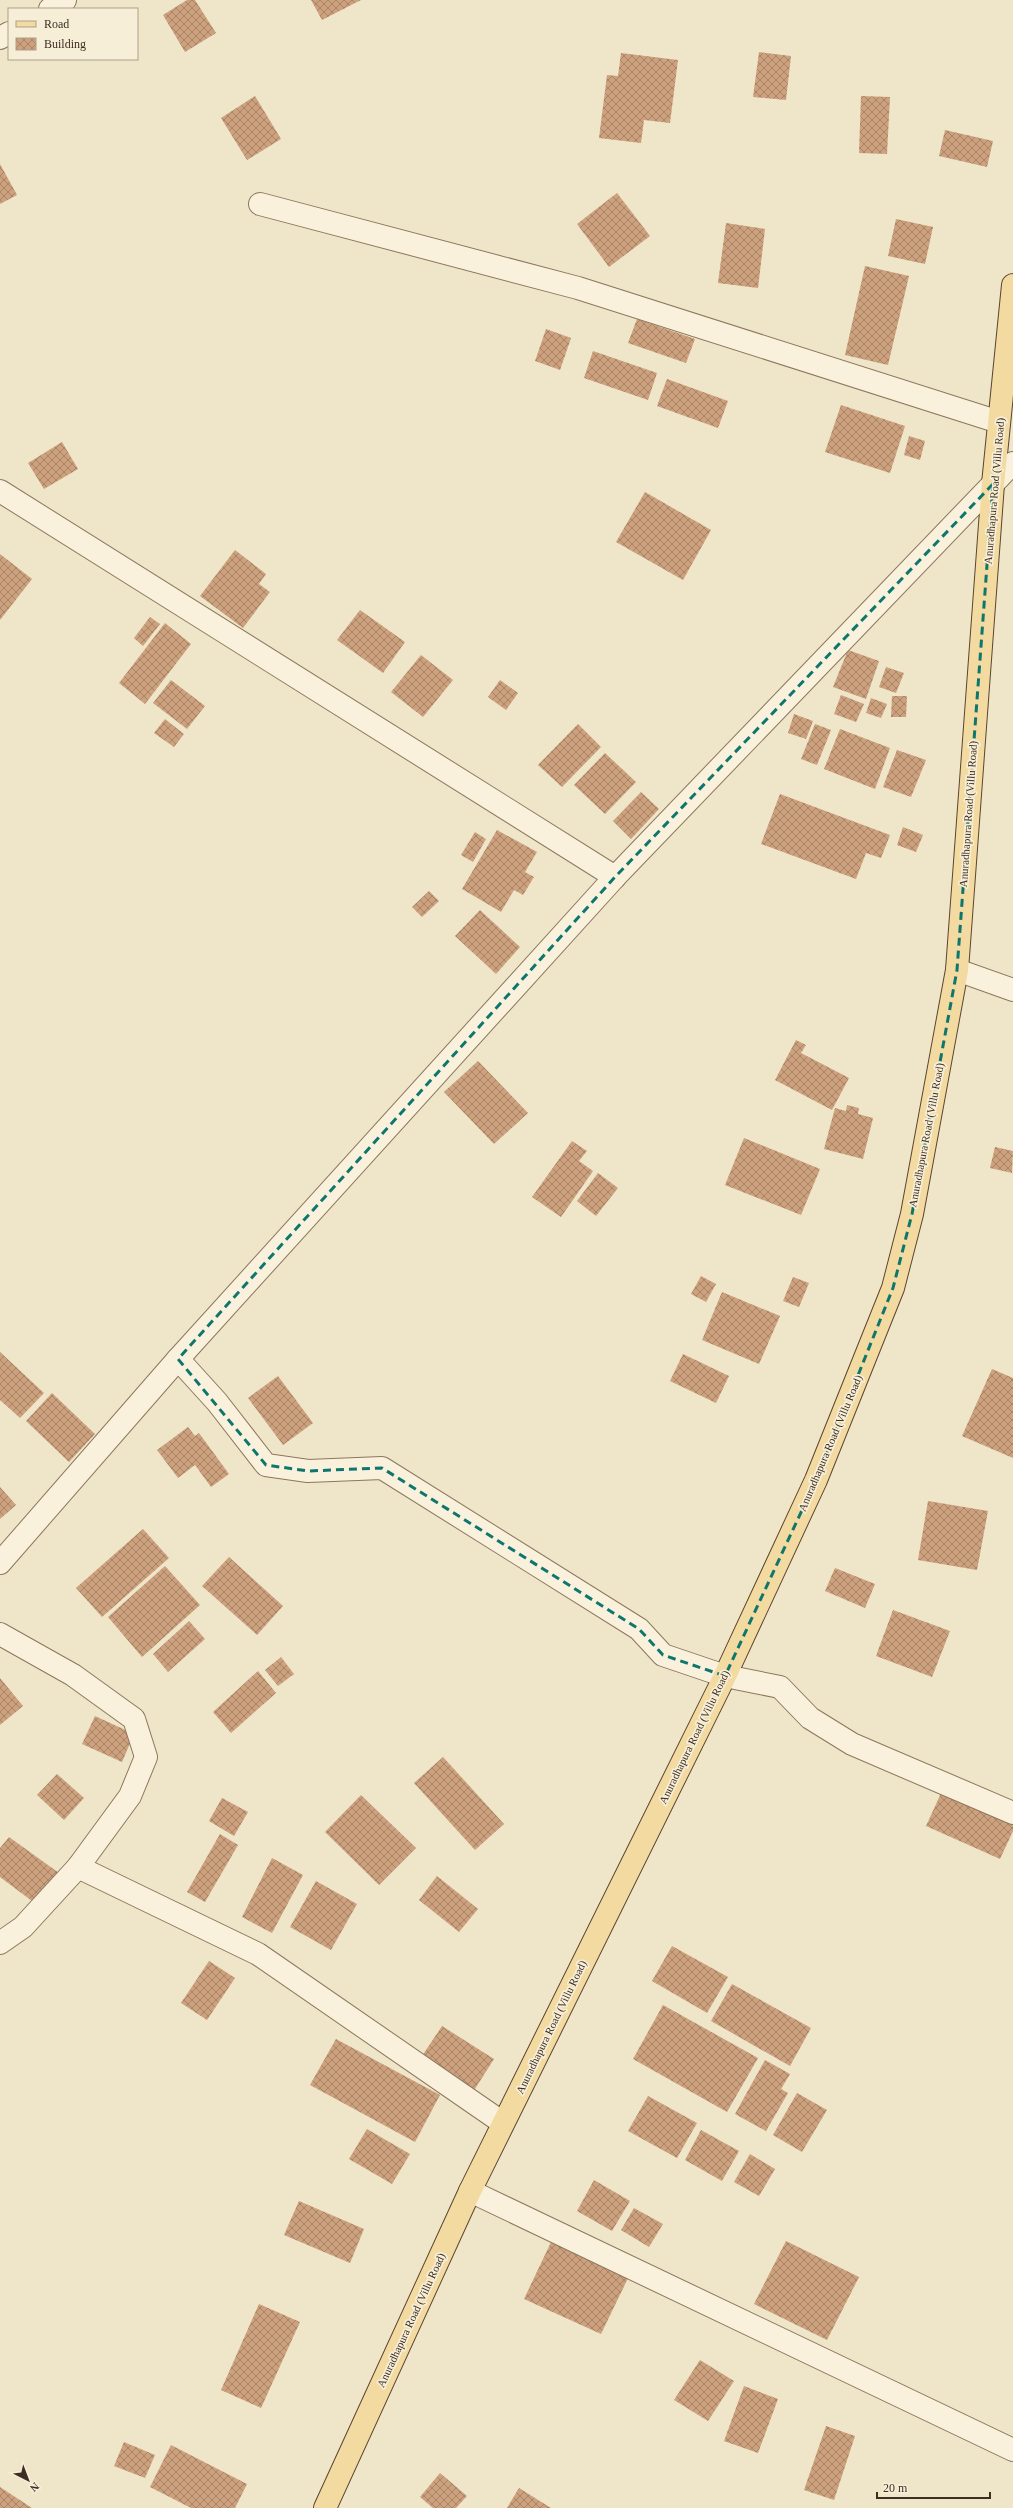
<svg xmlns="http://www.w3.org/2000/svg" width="1013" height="2508" font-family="'Times New Roman',serif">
<defs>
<pattern id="building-cross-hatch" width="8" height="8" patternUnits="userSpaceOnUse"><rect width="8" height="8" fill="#cea17e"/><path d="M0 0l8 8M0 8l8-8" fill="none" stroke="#a88467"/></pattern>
</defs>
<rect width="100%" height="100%" fill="#efe5c8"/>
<g fill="url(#building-cross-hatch)">
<path d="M 187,0 L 195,0 L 216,33 L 185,52 L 163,15 Z"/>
<path d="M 311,0 L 361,0 L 322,20 Z"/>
<path d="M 759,52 L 791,56 L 786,100 L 753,97 Z"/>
<path d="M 621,53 L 678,60 L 670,123 L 644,120 L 641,143 L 599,138 L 607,75 L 618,76 Z"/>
<path d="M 255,96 L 281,139 L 247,160 L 221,118 Z"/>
<path d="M 861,96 L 890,97 L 887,154 L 859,153 Z"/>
<path d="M 945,130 L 993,141 L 987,167 L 939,156 Z"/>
<path d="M 0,164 L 17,195 L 0,204 Z"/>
<path d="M 617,193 L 650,236 L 609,267 L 577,224 Z"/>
<path d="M 896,219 L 933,227 L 925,264 L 888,256 Z"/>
<path d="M 726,223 L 765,229 L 758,288 L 718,283 Z"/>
<path d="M 865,266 L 909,276 L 888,365 L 845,355 Z"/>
<path d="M 637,319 L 695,339 L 686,363 L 628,343 Z"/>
<path d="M 546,329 L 571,338 L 560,370 L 535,361 Z"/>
<path d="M 593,351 L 657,373 L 648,400 L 584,378 Z"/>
<path d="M 667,379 L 728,401 L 718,428 L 657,406 Z"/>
<path d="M 841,405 L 905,426 L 890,473 L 825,452 Z"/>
<path d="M 909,436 L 925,441 L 920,460 L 904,455 Z"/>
<path d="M 62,442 L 78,469 L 44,489 L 28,463 Z"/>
<path d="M 645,492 L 711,530 L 683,580 L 616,542 Z"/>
<path d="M 235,550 L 266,574 L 259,584 L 270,592 L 243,628 L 200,596 Z"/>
<path d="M 0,554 L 32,579 L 0,620 Z"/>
<path d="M 360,610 L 405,642 L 383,673 L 337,640 Z"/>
<path d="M 150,617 L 160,624 L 143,646 L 134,638 Z"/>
<path d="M 165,623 L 191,644 L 145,704 L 119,683 Z"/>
<path d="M 848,650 L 879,661 L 866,699 L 833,687 Z"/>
<path d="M 421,655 L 453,680 L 423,717 L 391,692 Z"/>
<path d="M 886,667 L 904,673 L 896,693 L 879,687 Z"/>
<path d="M 171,680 L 205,706 L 187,729 L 153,703 Z"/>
<path d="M 500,680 L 518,693 L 506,710 L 488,697 Z"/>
<path d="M 841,695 L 864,704 L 856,722 L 834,714 Z"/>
<path d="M 892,696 L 907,696 L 906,717 L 891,717 Z"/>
<path d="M 871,698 L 887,704 L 881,718 L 866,713 Z"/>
<path d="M 794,714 L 813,721 L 806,739 L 788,733 Z"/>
<path d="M 165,719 L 184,734 L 174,747 L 154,733 Z"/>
<path d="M 578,724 L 601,747 L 562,787 L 538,765 Z"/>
<path d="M 815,724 L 831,730 L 817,765 L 801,759 Z"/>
<path d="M 840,729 L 890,748 L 875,789 L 824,769 Z"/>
<path d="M 897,750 L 926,760 L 911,797 L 883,787 Z"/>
<path d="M 605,753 L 636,782 L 605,814 L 574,785 Z"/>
<path d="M 641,792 L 659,809 L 631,839 L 613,821 Z"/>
<path d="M 780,794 L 890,835 L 881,858 L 866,853 L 856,879 L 761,844 Z"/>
<path d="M 903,827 L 923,835 L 916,852 L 897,845 Z"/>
<path d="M 497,830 L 537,852 L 525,872 L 534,877 L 523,895 L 514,890 L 501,912 L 462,889 Z"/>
<path d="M 475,832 L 486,839 L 473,862 L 461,855 Z"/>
<path d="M 429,891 L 439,901 L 422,917 L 412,907 Z"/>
<path d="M 480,910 L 520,947 L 496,974 L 455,936 Z"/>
<path d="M 796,1040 L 806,1045 L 801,1053 L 849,1078 L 832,1110 L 775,1080 Z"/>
<path d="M 478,1061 L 528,1113 L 494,1144 L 444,1092 Z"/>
<path d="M 847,1105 L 859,1108 L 858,1114 L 873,1118 L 863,1159 L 824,1149 L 835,1108 L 846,1111 Z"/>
<path d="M 744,1138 L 820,1169 L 801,1215 L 725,1185 Z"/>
<path d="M 572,1141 L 587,1151 L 579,1161 L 593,1171 L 561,1217 L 532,1197 Z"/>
<path d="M 995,1147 L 1013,1151 L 1012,1173 L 990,1168 Z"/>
<path d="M 598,1173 L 618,1188 L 596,1216 L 577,1201 Z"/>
<path d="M 701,1276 L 716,1284 L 706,1302 L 691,1294 Z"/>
<path d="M 793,1277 L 809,1283 L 799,1307 L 783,1301 Z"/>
<path d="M 722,1292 L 780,1316 L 759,1364 L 702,1340 Z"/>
<path d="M 0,1352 L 44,1393 L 20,1418 L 0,1400 Z"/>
<path d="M 683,1354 L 729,1376 L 716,1403 L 670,1381 Z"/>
<path d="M 992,1369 L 1013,1378 L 1013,1458 L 962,1436 Z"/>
<path d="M 278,1376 L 313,1423 L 283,1445 L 248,1398 Z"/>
<path d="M 52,1393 L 95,1434 L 69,1462 L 26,1421 Z"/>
<path d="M 188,1427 L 195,1436 L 199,1433 L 229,1474 L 211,1487 L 195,1465 L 178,1478 L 157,1450 Z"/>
<path d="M 0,1487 L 16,1505 L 0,1519 Z"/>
<path d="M 928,1501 L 988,1511 L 977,1570 L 918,1560 Z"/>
<path d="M 143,1529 L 169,1558 L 102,1617 L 76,1588 Z"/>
<path d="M 229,1557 L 283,1606 L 257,1635 L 202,1586 Z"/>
<path d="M 165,1566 L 200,1605 L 142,1657 L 108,1617 Z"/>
<path d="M 835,1568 L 875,1584 L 865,1608 L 825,1591 Z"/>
<path d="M 893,1610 L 950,1631 L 932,1677 L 876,1656 Z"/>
<path d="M 189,1621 L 205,1639 L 168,1672 L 153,1654 Z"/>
<path d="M 281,1657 L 294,1674 L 278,1686 L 265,1670 Z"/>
<path d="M 258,1671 L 276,1693 L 231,1733 L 213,1712 Z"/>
<path d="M 0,1678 L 23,1706 L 0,1725 Z"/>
<path d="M 95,1716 L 134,1734 L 122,1762 L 82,1744 Z"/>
<path d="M 443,1757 L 504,1824 L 475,1850 L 414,1783 Z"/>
<path d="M 57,1774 L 84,1798 L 64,1820 L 37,1795 Z"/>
<path d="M 942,1791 L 1013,1823 L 1013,1831 L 1000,1859 L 926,1826 Z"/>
<path d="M 361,1795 L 416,1848 L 379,1885 L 325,1832 Z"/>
<path d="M 222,1798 L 248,1812 L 234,1836 L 209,1821 Z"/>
<path d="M 220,1834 L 238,1845 L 205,1902 L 187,1892 Z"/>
<path d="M 9,1837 L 59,1873 L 36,1904 L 0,1877 L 0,1848 Z"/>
<path d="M 272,1858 L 303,1875 L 272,1933 L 242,1917 Z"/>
<path d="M 437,1876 L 478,1909 L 459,1932 L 419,1900 Z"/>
<path d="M 316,1881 L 357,1904 L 331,1950 L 290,1927 Z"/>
<path d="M 672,1946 L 728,1977 L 707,2013 L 652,1981 Z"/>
<path d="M 209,1961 L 235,1978 L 207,2020 L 181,2003 Z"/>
<path d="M 732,1984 L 811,2028 L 790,2066 L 711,2021 Z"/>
<path d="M 663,2005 L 758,2058 L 727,2112 L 633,2059 Z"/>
<path d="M 442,2026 L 494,2059 L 473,2092 L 420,2059 Z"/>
<path d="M 336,2039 L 440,2095 L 415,2142 L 310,2085 Z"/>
<path d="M 765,2060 L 790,2074 L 781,2089 L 788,2093 L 766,2131 L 735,2114 Z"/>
<path d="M 797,2093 L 827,2110 L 802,2152 L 773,2135 Z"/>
<path d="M 648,2096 L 697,2123 L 677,2158 L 628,2131 Z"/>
<path d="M 367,2129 L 410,2154 L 392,2184 L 349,2159 Z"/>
<path d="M 701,2130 L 739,2151 L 722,2181 L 685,2160 Z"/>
<path d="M 750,2154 L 775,2169 L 759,2196 L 734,2182 Z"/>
<path d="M 594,2180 L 630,2201 L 612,2231 L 577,2211 Z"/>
<path d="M 299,2201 L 364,2229 L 350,2263 L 284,2235 Z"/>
<path d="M 634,2208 L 663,2224 L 649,2247 L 621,2230 Z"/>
<path d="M 552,2240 L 629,2276 L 601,2334 L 524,2299 Z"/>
<path d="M 786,2241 L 859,2277 L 827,2340 L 754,2304 Z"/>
<path d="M 259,2304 L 300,2322 L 261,2408 L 221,2390 Z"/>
<path d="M 700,2360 L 734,2381 L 708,2421 L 674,2400 Z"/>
<path d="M 744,2386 L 778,2399 L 758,2453 L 724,2441 Z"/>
<path d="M 826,2426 L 855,2436 L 834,2500 L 804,2490 Z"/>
<path d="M 124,2442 L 155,2455 L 145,2478 L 114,2466 Z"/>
<path d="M 171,2445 L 247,2484 L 235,2508 L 191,2508 L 150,2487 Z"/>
<path d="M 440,2473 L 467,2496 L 456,2508 L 433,2508 L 420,2497 Z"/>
<path d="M 0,2487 L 32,2508 L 0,2508 Z"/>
<path d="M 519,2488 L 551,2508 L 507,2508 Z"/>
</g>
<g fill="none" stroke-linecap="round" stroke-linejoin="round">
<g stroke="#8c775d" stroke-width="24">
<g id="minor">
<path d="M 50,9 L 65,0"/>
<path d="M 0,38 L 9,33"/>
<path d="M 260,204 L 578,288 L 999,422"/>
<path d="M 0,491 L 615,877"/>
<path d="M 957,970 L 1013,990"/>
<path d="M 178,1359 L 217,1402 L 266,1465 L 308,1471 L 382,1468 L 639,1629 L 663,1655 L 725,1676 L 780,1687 L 810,1718 L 852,1744 L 1013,1813"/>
<path d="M 0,1563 L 178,1359 L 615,877 L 1013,463"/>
<path d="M 0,1634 L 73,1675 L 134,1719 L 146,1757 L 130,1796 L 78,1867 L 258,1954 L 503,2123"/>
<path d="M 0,1943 L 23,1927 L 78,1867"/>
<path d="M 470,2191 L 1013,2450"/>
</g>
</g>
<g stroke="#5a4530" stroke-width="24">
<path id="primary" d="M 325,2508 L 470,2191 L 725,1676 L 816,1480 L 893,1288 L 912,1214 L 957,970 L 993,484 L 1013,285"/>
</g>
<use href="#minor" stroke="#faf1dc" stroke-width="22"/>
<use href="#primary" stroke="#f2daa1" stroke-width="22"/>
</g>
<path fill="none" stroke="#0f766e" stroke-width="3" stroke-dasharray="8 5" stroke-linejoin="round" d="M 993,484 L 957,970 L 912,1214 L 893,1288 L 816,1480 L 725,1676 L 663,1655 L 639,1629 L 382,1468 L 308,1471 L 266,1465 L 178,1359 L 615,877 Z"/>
<g text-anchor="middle" stroke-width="3.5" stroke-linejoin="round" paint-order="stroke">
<g font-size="11" fill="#3c2e20" stroke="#f7eed8">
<text transform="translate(994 491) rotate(-85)" y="4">Anuradhapura Road (Villu Road)</text>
<text transform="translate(968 814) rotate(-86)" y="4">Anuradhapura Road (Villu Road)</text>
<text transform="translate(926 1135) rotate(-79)" y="4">Anuradhapura Road (Villu Road)</text>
<text transform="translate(830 1443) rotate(-67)" y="4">Anuradhapura Road (Villu Road)</text>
<text transform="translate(694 1737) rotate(-64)" y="4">Anuradhapura Road (Villu Road)</text>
<text transform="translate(551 2027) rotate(-64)" y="4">Anuradhapura Road (Villu Road)</text>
<text transform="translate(411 2320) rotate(-65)" y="4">Anuradhapura Road (Villu Road)</text>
</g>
</g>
<rect x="8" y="8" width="130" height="52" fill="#f7eed8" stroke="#aca18e"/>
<rect x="16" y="21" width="20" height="6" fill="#f2daa1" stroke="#aca18e"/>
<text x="44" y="28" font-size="12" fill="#3c2e20">Road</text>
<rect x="16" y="38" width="20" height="12" fill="url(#building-cross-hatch)" stroke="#aca18e"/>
<text x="44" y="48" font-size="12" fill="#3c2e20">Building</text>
<g transform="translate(28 2480) rotate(138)" stroke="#f7eed8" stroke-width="3" paint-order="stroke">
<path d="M0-3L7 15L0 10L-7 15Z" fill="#3c2e20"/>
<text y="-6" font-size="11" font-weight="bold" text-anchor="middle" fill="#3c2e20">N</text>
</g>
<path d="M877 2492v6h113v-6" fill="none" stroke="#3c2e20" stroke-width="2"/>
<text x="883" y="2492" font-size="12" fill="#3c2e20" stroke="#f7eed8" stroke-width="3" paint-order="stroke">20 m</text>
</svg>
